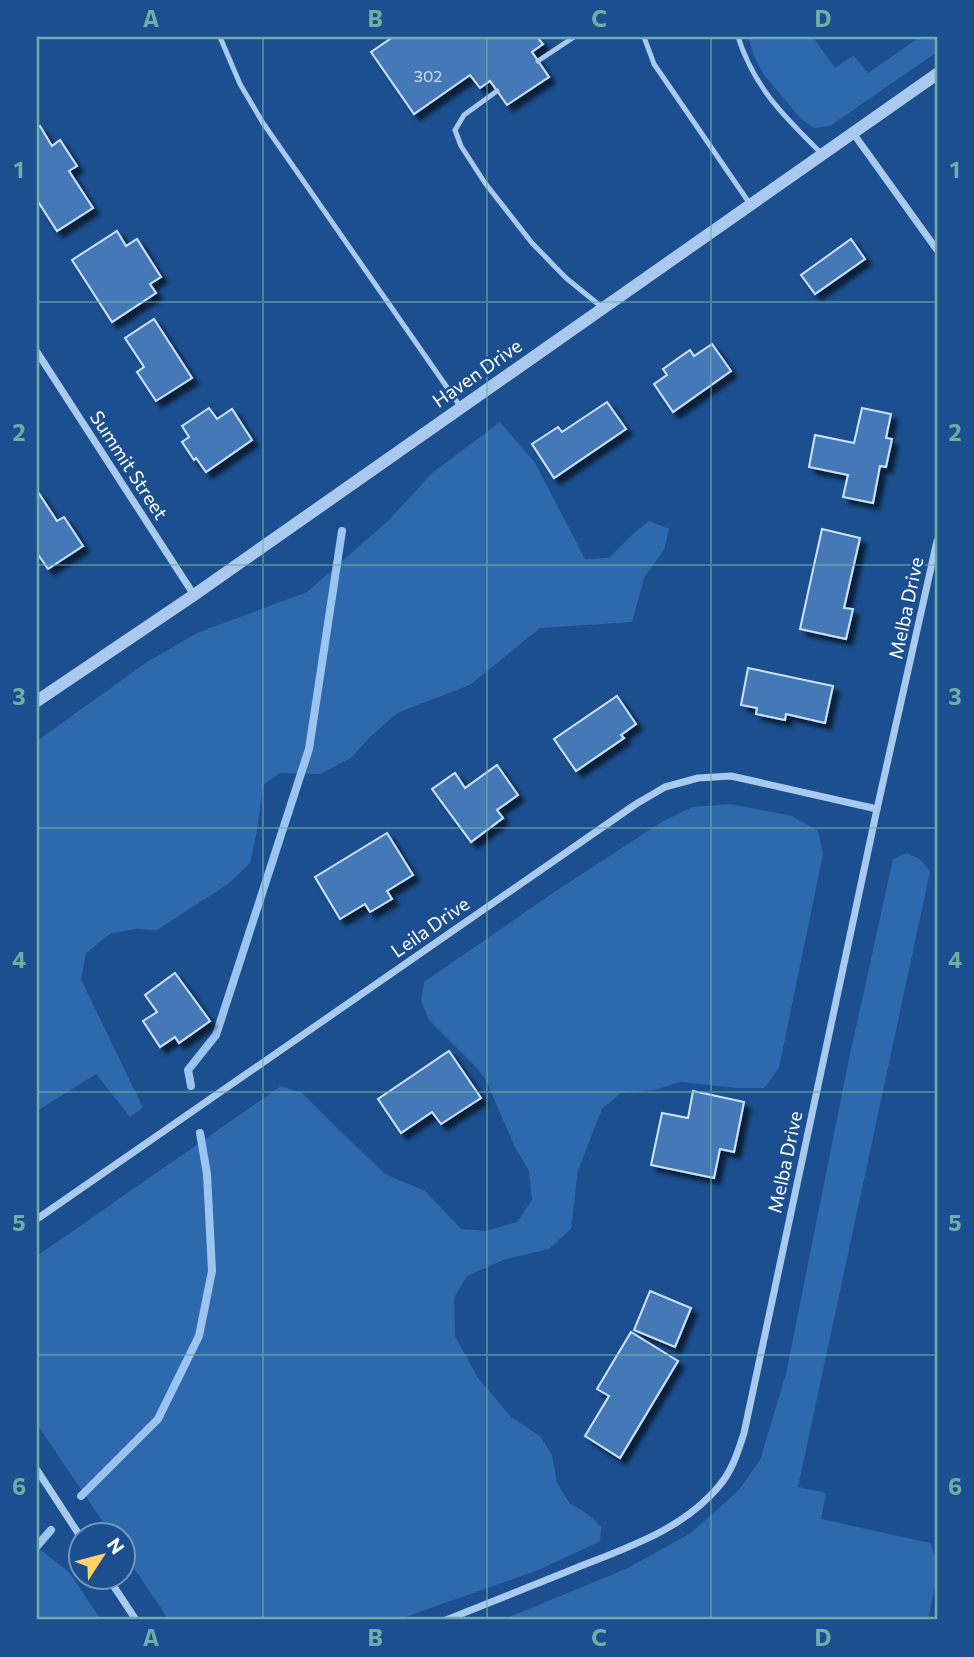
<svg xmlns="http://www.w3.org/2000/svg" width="974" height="1657" font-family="Commissioner,sans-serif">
<defs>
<filter id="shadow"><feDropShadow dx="6" dy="6" stdDeviation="2" flood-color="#0009"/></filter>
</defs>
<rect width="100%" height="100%" fill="#1b4f8f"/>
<g fill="#2e69ad">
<path d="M 748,37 L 813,37 L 835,68 L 851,57 L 854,56 L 868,73 L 920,37 L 937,37 L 937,52 L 830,126 L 814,128 L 802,120 L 764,75 L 754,56 Z"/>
<path d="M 500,422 L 535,463 L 585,559 L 609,558 L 632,535 L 649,521 L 669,529 L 664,550 L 644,578 L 632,622 L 540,628 L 470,685 L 397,713 L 369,738 L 351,758 L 320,774 L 280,773 L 263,785 L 257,831 L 250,863 L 228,884 L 157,930 L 137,929 L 111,933 L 86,953 L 81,979 L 143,1108 L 130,1117 L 96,1074 L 37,1111 L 37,741 L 147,662 L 197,633 L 307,592 L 389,520 L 432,473 Z"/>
<path d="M 730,804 L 792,816 L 818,831 L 823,854 L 779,1068 L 764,1088 L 737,1088 L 681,1082 L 654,1090 L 621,1093 L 602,1109 L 578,1170 L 571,1229 L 549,1249 L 506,1259 L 467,1276 L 454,1298 L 455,1336 L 478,1378 L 511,1417 L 540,1436 L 552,1455 L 557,1483 L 570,1504 L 583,1511 L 596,1521 L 601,1527 L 600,1541 L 541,1569 L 397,1620 L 169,1620 L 123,1552 L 122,1534 L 111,1534 L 37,1424 L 37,1256 L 281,1086 L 302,1093 L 337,1128 L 385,1174 L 425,1191 L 461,1229 L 486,1231 L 517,1222 L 532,1200 L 529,1171 L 514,1145 L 485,1078 L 472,1063 L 429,1020 L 421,1001 L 424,982 L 553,893 L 663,821 L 693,807 Z"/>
<path d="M 907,853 L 921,860 L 930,872 L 798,1487 L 826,1493 L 821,1519 L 930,1543 L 937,1561 L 937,1577 L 928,1620 L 502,1620 L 626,1569 L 691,1533 L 738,1491 L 760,1460 L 786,1374 L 847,1068 L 893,859 Z"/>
<path d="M 37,1547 L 69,1572 L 101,1620 L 37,1620 Z"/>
</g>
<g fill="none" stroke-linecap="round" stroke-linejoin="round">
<g stroke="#9cc4f0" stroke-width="8">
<path d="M 191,1086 L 188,1070 L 216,1035 L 309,749 L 342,531"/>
<path d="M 81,1496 L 158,1419 L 199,1336 L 212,1271 L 207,1174 L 200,1133"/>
<path d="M 37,1546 L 51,1530"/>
</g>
</g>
<g fill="#4478b7" stroke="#cfe3fa" stroke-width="2" filter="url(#shadow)">
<path d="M 393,37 L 537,37 L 543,44 L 532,52 L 549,77 L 507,105 L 490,81 L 480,88 L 470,75 L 414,114 L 371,52 Z"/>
<path d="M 40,126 L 52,146 L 60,140 L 77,166 L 69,171 L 93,208 L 57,231 L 37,200 L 37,128 Z"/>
<path d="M 117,231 L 126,246 L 137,239 L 161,277 L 150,284 L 156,293 L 112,322 L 72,260 Z"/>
<path d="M 851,239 L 865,259 L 815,294 L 801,275 Z"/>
<path d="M 154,319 L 192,378 L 156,401 L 137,372 L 144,367 L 125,338 Z"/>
<path d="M 712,344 L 731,371 L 673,412 L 654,384 L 667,375 L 663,369 L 690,350 L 694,356 Z"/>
<path d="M 607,402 L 626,429 L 554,478 L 532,444 L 558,427 L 562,432 Z"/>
<path d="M 209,408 L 217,419 L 232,409 L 252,440 L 206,472 L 196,458 L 194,460 L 182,442 L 189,437 L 182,426 Z"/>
<path d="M 862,408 L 891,414 L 886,438 L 892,439 L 886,467 L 880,466 L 873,503 L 843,497 L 848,475 L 809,467 L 815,435 L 854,443 Z"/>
<path d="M 37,492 L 38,492 L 57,521 L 64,517 L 83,546 L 48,569 L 37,553 Z"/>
<path d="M 822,529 L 860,538 L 844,608 L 853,609 L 846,639 L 800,629 Z"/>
<path d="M 748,668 L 833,686 L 825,723 L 786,714 L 785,720 L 756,714 L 757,708 L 741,705 Z"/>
<path d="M 617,696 L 636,724 L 621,735 L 624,738 L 576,771 L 554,739 Z"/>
<path d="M 497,765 L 518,795 L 497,810 L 503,818 L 471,842 L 432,789 L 455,773 L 465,788 Z"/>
<path d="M 387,833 L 413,875 L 387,891 L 392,899 L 370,912 L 365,904 L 340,919 L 315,877 Z"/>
<path d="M 175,973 L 210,1021 L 179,1043 L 175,1037 L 160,1047 L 143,1021 L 157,1012 L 145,995 Z"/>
<path d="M 449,1051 L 481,1098 L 441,1124 L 432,1112 L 401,1133 L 378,1099 Z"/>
<path d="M 693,1091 L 744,1102 L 734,1152 L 720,1149 L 714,1178 L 651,1165 L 662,1113 L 688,1118 Z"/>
<path d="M 650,1291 L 691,1308 L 675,1347 L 634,1330 Z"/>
<path d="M 631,1332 L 678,1361 L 620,1458 L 585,1436 L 609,1396 L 597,1389 Z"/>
</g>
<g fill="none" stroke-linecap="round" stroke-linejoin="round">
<g stroke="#a9c9ee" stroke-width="5">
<path d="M 220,37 L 240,84 L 263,123 L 460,406"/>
<path d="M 644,37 L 654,64 L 750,204"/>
<path d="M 738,37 C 755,89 784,116 822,154"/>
<path d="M 538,61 L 574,37"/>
<path d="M 497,91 L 464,115 L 455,130 L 461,146 L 485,183 L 532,243 L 566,278 L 603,308"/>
</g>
<g stroke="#a9c9ee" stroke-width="7">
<path d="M 853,133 L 937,250"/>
<path d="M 37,352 L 194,595"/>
<path d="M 37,1219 L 636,804 L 665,787 L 698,778 L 731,776 L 877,809"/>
<path d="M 37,1470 L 80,1536"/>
<path d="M 107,1576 L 136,1620"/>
<path d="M 446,1620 C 487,1604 529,1587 571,1570 C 623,1549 682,1531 719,1486 C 732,1471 738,1452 744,1433 L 877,809 L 937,541"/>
</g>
<path stroke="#a9c9ee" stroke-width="12" d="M 37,701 L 194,595 L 937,74"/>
</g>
<path fill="none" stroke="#6fada8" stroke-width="2" stroke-opacity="0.55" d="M 263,37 L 263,1620M 487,37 L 487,1620M 711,37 L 711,1620M 37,302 L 937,302M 37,565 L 937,565M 37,828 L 937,828M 37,1092 L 937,1092M 37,1355 L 937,1355"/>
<g text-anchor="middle" stroke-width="5" stroke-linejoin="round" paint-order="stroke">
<g font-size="16" fill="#d0dded">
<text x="428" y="82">302</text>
</g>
<g font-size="19" fill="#fff" stroke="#1b4f8f">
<text transform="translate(477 373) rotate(-35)" y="7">Haven Drive</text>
<text transform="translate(129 465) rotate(57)" y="7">Summit Street</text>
<text transform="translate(906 608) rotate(-78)" y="7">Melba Drive</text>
<text transform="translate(430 927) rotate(-35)" y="7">Leila Drive</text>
<text transform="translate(785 1162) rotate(-78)" y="7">Melba Drive</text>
</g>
</g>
<rect width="974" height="1657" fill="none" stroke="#1b4f8f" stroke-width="77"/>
<g transform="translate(102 1556) rotate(54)"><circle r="33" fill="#1b4f8f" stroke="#7695bc" stroke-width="2"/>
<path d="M0-5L12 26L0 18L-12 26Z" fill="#ffd166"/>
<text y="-10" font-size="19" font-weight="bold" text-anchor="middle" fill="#ffffff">N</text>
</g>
<rect x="38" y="38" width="898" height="1580" fill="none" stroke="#6fada8" stroke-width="2.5"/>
<g font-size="23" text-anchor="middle" font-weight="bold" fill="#6fada8">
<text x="151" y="27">A</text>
<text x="375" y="27">B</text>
<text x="599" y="27">C</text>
<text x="823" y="27">D</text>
<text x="19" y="178">1</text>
<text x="955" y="178">1</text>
<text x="19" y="441">2</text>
<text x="955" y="441">2</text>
<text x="19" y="705">3</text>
<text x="955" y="705">3</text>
<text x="19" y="968">4</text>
<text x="955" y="968">4</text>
<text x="19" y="1231">5</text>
<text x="955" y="1231">5</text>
<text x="19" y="1495">6</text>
<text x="955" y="1495">6</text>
<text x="151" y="1646">A</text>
<text x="375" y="1646">B</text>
<text x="599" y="1646">C</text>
<text x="823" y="1646">D</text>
</g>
</svg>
